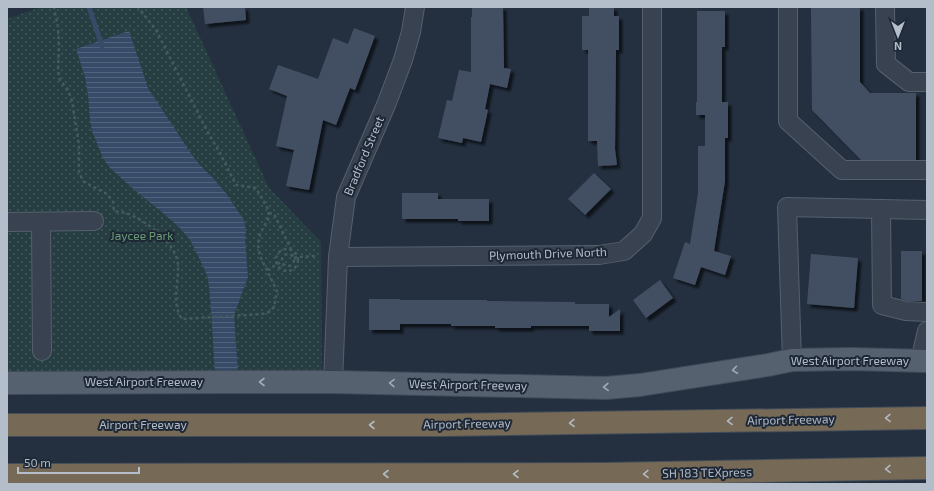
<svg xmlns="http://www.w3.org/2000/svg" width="934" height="491" font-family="'Exo 2',sans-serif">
<defs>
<pattern id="grass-dots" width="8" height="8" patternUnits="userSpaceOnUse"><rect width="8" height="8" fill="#263e41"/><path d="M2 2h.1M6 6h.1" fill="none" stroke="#43585b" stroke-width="1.8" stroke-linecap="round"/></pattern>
<pattern id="water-rules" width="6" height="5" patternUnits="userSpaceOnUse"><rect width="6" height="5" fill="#374b68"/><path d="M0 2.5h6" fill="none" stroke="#52637c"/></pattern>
<filter id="shadow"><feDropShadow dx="3.5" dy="3.5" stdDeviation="1" flood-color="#0009"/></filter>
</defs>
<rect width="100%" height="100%" fill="#243040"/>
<path fill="url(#grass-dots)" d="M 41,7 L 186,7 L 269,188 L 321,242 L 322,372 L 7,372 L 7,19 Z"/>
<path fill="url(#water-rules)" d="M 129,31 L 148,88 L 192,155 L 200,165 L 214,179 L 225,192 L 244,220 L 246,231 L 245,239 L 248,277 L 234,315 L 238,372 L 215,372 L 210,296 L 208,279 L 204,268 L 190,240 L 179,227 L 164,214 L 136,191 L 110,168 L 103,158 L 92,131 L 90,119 L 88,95 L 85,77 L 76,49 Z"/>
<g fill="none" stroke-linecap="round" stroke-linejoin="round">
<path stroke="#374b68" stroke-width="5" d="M 89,7 L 102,46"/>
</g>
<g fill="#435062" filter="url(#shadow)">
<path d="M 203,7 L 245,7 L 246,20 L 205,24 Z"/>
<path d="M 472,7 L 503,7 L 504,68 L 511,69 L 507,88 L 490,84 L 485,109 L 488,110 L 481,142 L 463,138 L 462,143 L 438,138 L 447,100 L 452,101 L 459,70 L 471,72 L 471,17 L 472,17 Z"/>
<path d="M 589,7 L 614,7 L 614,16 L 619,16 L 619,50 L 616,50 L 615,149 L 617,165 L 598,166 L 597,141 L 588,141 L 588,50 L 582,50 L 582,16 L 589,16 Z"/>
<path d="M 811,7 L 860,7 L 860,82 L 870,93 L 916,93 L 916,160 L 861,160 L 812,110 Z"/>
<path d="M 697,11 L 725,11 L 725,47 L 722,47 L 722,102 L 728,102 L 728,138 L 725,138 L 725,181 L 714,251 L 731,256 L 725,275 L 701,267 L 695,285 L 673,278 L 685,242 L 690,244 L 698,193 L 698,146 L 705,146 L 705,115 L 696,115 L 696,102 L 697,102 Z"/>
<path d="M 354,28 L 375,36 L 355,90 L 350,88 L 336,125 L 323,120 L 309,190 L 286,186 L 294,150 L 276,146 L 287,96 L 269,89 L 278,65 L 318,79 L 333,38 L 348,44 Z"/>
<path d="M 594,173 L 611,189 L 585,215 L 568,199 Z"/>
<path d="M 402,193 L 438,193 L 438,199 L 489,199 L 489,221 L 458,221 L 458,219 L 402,219 Z"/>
<path d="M 901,251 L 922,251 L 922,301 L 908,301 L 901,299 Z"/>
<path d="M 811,254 L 858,258 L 854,308 L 807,304 Z"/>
<path d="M 660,280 L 673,298 L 646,318 L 633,300 Z"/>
<path d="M 369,299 L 400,299 L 400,300 L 487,300 L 487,301 L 575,302 L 575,304 L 609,304 L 609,317 L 620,309 L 620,331 L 589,331 L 589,326 L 531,326 L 531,328 L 495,328 L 495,326 L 451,326 L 451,324 L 400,324 L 400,330 L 369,330 Z"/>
</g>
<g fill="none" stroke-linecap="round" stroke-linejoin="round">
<g stroke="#56606d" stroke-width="20">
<g id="minor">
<path d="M 788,7 L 788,121 L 842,170 L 927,170"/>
<path d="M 885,7 L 886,64 L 909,82 L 927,82"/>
<path d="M 881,209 L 882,305 L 906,311 L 927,312"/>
<path d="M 7,222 L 94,221"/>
<path d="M 41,222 L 42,351"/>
<path d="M 338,257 L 599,255 L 624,251 L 643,234 L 652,218 L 652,7"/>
<path d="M 792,360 L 787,207 L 927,210"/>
<path d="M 920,361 L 927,331"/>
<path d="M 333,382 L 338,257 L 346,197 L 386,105 L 403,60 L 411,32 L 415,7"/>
</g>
</g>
<g stroke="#414b59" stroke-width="24">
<path id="major" d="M 7,383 L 227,382 L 333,382 L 606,388 L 640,385 L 768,365 L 792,360 L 851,359 L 927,361"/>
</g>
<g stroke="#434d5a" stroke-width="24">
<g id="highway">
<path d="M 7,425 L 444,425 L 927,418"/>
<path d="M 7,475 L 606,474 L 927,468"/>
</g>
</g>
<g stroke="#445b5e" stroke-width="2.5" stroke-dasharray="3 3" stroke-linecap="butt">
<path d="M 55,7 L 54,8 L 58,27 L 59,46 L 58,71 L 60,80 L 68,90 L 72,101 L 79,145 L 79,173 L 84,182 L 107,194 L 113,202 L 114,211 C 118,212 122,212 126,213 C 145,220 177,243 178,265 C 179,283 171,304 182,319 L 262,314 L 269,312 L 274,307 L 277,291 L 260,256 L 258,245 L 260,234 L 269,217 L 268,209 L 256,188 L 236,185 L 220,153 L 206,129 L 156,30 L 138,7"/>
<path d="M 269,213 L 274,214 L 276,218 L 291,249"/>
<circle cx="287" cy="260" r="11"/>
<circle cx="288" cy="260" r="6"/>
<path d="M 294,258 L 298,257 L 317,256"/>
<path d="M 267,270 L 281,262"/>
</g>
<use href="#minor" stroke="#384250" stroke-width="18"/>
<use href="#major" stroke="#566170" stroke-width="22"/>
<use href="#highway" stroke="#766955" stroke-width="22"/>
</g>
<defs><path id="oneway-chevron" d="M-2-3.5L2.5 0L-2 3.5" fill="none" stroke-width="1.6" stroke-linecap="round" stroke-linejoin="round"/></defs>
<g stroke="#a1abb8">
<use href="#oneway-chevron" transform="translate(735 370) rotate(172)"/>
<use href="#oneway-chevron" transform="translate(262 382) rotate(-180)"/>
<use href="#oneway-chevron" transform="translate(392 383) rotate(-179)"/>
<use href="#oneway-chevron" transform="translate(606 387) rotate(178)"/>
</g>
<g stroke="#b1b9c4">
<use href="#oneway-chevron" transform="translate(888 418) rotate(179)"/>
<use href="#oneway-chevron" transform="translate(730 421) rotate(179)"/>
<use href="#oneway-chevron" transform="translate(572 423) rotate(179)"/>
<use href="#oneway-chevron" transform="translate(372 425) rotate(180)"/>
<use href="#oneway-chevron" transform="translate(888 469) rotate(179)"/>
<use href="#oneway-chevron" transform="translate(386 474) rotate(180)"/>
<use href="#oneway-chevron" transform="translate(516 474) rotate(180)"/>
<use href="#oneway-chevron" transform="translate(646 474) rotate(179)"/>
</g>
<g text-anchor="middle" stroke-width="4" stroke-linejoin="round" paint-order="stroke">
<g font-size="12" fill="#b4bdca" stroke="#1d2735">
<text transform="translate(364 156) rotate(-67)" y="4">Bradford Street</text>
<text transform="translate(548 254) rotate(-2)" y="4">Plymouth Drive North</text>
<text x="850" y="365">West Airport Freeway</text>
<text x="144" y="386">West Airport Freeway</text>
<text transform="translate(468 385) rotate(1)" y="4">West Airport Freeway</text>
<text transform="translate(791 420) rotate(-1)" y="4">Airport Freeway</text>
<text transform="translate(467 424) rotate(-1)" y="4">Airport Freeway</text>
<text x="143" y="429">Airport Freeway</text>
<text transform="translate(707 473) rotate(-1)" y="4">SH 183 TEXpress</text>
</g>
<g font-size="12" fill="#6a9c75" stroke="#1d2735">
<text x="142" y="240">Jaycee Park</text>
</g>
</g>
<rect width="934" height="491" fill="none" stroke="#b4bdca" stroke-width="16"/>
<g transform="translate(898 36) rotate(180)" stroke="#1d2735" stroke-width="3" paint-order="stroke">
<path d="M0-3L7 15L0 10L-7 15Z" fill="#b4bdca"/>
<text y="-6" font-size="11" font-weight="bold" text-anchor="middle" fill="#b4bdca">N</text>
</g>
<path d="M18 467v6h121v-6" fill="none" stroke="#b4bdca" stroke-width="2"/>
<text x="24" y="467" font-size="12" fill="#b4bdca" stroke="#1d2735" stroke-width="3" paint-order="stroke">50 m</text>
</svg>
